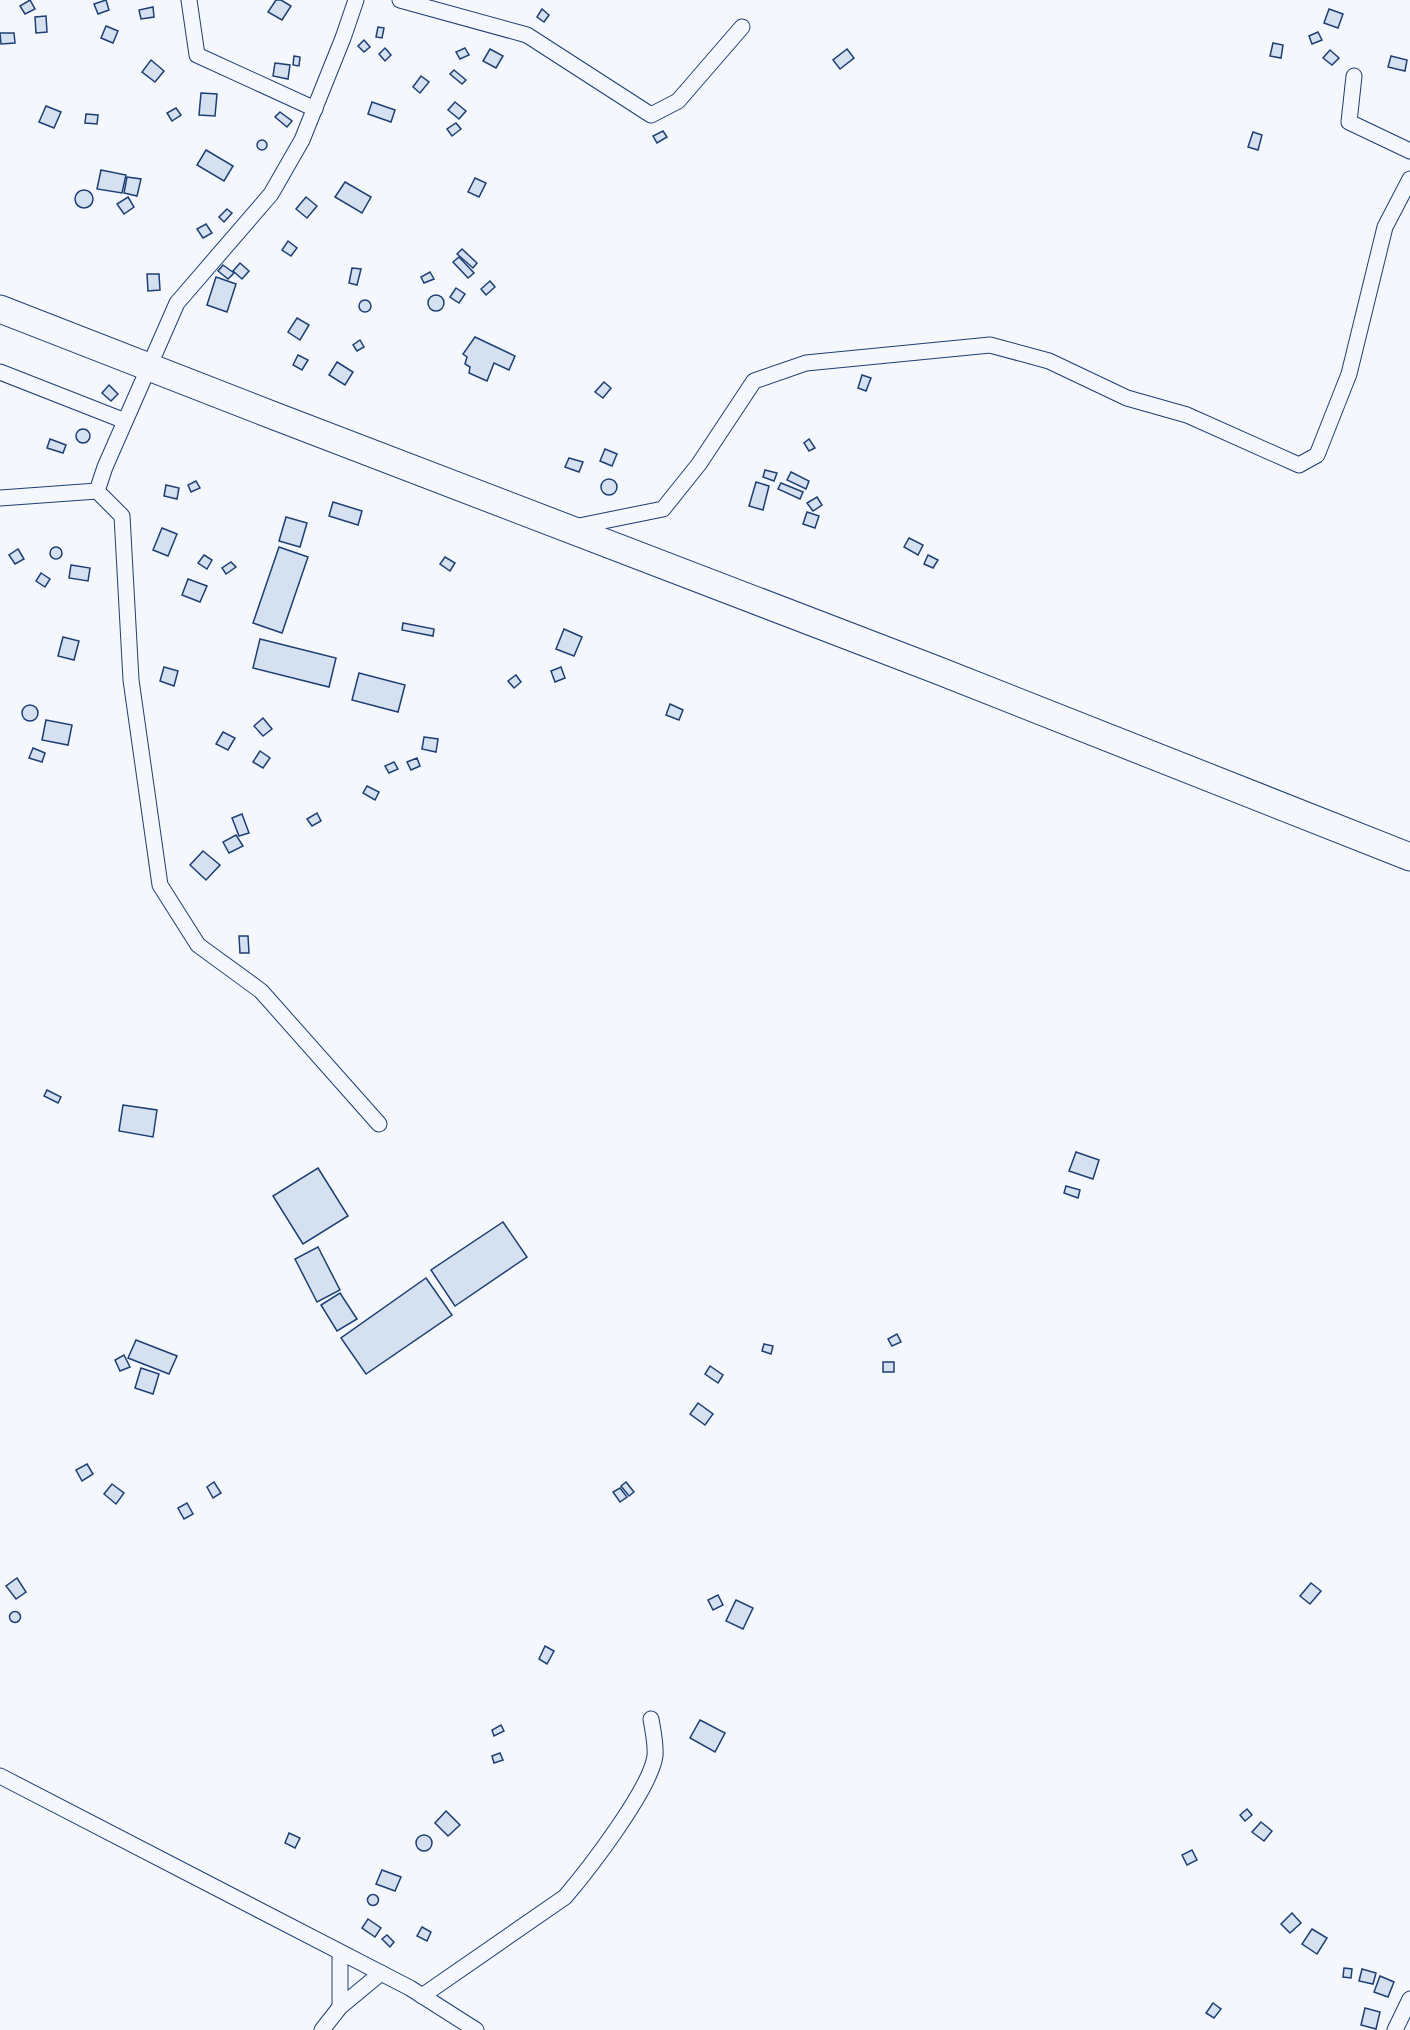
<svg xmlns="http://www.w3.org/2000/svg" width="1410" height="2030" font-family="Jost,sans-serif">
<rect width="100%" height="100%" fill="#f4f7fb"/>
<g fill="#d5e0f0" stroke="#1d3f73" stroke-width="1.5">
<path d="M 30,0 L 35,9 L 25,14 L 20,6 Z"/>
<path d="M 106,0 L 109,10 L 98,14 L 94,4 Z"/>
<path d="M 276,0 L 281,0 L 291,6 L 282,20 L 268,12 Z"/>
<path d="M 153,7 L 154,17 L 141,19 L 139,10 Z"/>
<path d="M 542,9 L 549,15 L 544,22 L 537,17 Z"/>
<path d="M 1329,9 L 1343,14 L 1338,28 L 1324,23 Z"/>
<path d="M 46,16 L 47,32 L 36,33 L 35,17 Z"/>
<path d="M 106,26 L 118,31 L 113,43 L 101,38 Z"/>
<path d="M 378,27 L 384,28 L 382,38 L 376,37 Z"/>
<path d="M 1318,32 L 1322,40 L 1312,44 L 1309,36 Z"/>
<path d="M 0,33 L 14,33 L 15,43 L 1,44 Z"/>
<path d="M 364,40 L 370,47 L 364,52 L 358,46 Z"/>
<path d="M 1273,43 L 1283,45 L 1281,58 L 1270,56 Z"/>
<path d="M 385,48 L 391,55 L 385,61 L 379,54 Z"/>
<path d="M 465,48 L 469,55 L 460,59 L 456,52 Z"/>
<path d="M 490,49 L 503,56 L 496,68 L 483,61 Z"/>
<path d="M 847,49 L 854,58 L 840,69 L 833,60 Z"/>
<path d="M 1330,50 L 1339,58 L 1332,65 L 1323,58 Z"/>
<path d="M 294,56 L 300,57 L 299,66 L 293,65 Z"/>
<path d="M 1391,56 L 1407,60 L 1405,71 L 1388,67 Z"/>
<path d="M 151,60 L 164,71 L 155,82 L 142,72 Z"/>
<path d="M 275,63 L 290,65 L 288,79 L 273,76 Z"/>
<path d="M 454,70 L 466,80 L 462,84 L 450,74 Z"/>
<path d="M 421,76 L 429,82 L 420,93 L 413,87 Z"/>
<path d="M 201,93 L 217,94 L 215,116 L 199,115 Z"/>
<path d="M 372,102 L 395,110 L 391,122 L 368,114 Z"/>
<path d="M 455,102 L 466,111 L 459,119 L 448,110 Z"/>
<path d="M 46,106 L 61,112 L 54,128 L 39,122 Z"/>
<path d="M 176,108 L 181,115 L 172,121 L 167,113 Z"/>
<path d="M 280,112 L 292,121 L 287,127 L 275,117 Z"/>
<path d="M 86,114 L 98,115 L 97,124 L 85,123 Z"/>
<path d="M 456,123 L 461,129 L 452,136 L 447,129 Z"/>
<path d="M 663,131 L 667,137 L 657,143 L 653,136 Z"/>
<path d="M 1253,132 L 1262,135 L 1258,150 L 1248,147 Z"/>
<circle cx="262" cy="145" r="5"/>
<path d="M 206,150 L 233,166 L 224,181 L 197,165 Z"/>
<path d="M 101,170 L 126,175 L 122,193 L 97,189 Z"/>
<path d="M 127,177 L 141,179 L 137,196 L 124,193 Z"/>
<path d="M 475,178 L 486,183 L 479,197 L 468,192 Z"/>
<path d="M 345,182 L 371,197 L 362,213 L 335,197 Z"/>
<circle cx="84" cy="199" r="9"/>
<path d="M 128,197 L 134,207 L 124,214 L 117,204 Z"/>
<path d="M 306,197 L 317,206 L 307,218 L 296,209 Z"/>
<path d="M 227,209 L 232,213 L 224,222 L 219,217 Z"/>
<path d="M 206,224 L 212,233 L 203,238 L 197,229 Z"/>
<path d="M 288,241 L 297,248 L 291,256 L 282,250 Z"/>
<path d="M 462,249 L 477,263 L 473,268 L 457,254 Z"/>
<path d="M 459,257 L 474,273 L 468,278 L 453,262 Z"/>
<path d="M 240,263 L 249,271 L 242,279 L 233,271 Z"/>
<path d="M 223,265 L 234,273 L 228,279 L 218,271 Z"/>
<path d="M 352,268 L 361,269 L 357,285 L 349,283 Z"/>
<path d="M 430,272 L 434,279 L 424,283 L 421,277 Z"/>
<path d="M 147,274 L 159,274 L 160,290 L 148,291 Z"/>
<path d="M 216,277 L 236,284 L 227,312 L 207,305 Z"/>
<path d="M 490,281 L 495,287 L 486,295 L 481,289 Z"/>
<path d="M 456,288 L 465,294 L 459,303 L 450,297 Z"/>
<circle cx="436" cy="303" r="8"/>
<circle cx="365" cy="306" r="6"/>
<path d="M 297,318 L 309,325 L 300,340 L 288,332 Z"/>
<path d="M 475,337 L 515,356 L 509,370 L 494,363 L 487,381 L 469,373 L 470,367 L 465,364 L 467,357 L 463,354 Z"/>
<path d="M 360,340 L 364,347 L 357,351 L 353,345 Z"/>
<path d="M 298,355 L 308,360 L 302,370 L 293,365 Z"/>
<path d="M 337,362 L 353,372 L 345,385 L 329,375 Z"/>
<path d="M 862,375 L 871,378 L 866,391 L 858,388 Z"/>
<path d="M 604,382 L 611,388 L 603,398 L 595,392 Z"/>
<path d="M 109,385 L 118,394 L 111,401 L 102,393 Z"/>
<circle cx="83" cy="436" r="7"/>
<path d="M 50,439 L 66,445 L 63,453 L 47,448 Z"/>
<path d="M 809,439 L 815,448 L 809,451 L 804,443 Z"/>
<path d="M 605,449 L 617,454 L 612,466 L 600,461 Z"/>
<path d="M 569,458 L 583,462 L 579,472 L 565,467 Z"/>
<path d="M 765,470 L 777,473 L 774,481 L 763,477 Z"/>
<path d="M 791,472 L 809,481 L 806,489 L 787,480 Z"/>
<circle cx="609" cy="487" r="8"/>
<path d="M 196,481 L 200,488 L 191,492 L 188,485 Z"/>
<path d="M 756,482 L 769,486 L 763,510 L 749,506 Z"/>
<path d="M 781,483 L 803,492 L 800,499 L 778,489 Z"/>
<path d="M 166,485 L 179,488 L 177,499 L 164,496 Z"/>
<path d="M 817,497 L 822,505 L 813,511 L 807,503 Z"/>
<path d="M 333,502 L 362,511 L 358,525 L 329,516 Z"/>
<path d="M 807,512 L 819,516 L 815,528 L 803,524 Z"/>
<path d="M 286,517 L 307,523 L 300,547 L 279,541 Z"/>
<path d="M 162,528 L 177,534 L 168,556 L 153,550 Z"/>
<path d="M 909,538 L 923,545 L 918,555 L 904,547 Z"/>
<path d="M 279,547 L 308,557 L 282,633 L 253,623 Z"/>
<circle cx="56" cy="553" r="6"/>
<path d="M 18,549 L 24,559 L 15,564 L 9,555 Z"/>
<path d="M 204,555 L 212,560 L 207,569 L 198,563 Z"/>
<path d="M 928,555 L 938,560 L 933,568 L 924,564 Z"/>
<path d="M 445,557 L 455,563 L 450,571 L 440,564 Z"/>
<path d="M 231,562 L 236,567 L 226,574 L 222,568 Z"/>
<path d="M 71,565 L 90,568 L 88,581 L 69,578 Z"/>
<path d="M 41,573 L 50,579 L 45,587 L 36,581 Z"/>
<path d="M 188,579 L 207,586 L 200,602 L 182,595 Z"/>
<path d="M 403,623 L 434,629 L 433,636 L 402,630 Z"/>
<path d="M 564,629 L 582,637 L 574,656 L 556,649 Z"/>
<path d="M 63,637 L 79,641 L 74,660 L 58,656 Z"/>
<path d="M 260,639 L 336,658 L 329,687 L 253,668 Z"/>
<path d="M 164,667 L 178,671 L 174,686 L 160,681 Z"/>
<path d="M 561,667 L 565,678 L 555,682 L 551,671 Z"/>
<path d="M 359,673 L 405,685 L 398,712 L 352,700 Z"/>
<path d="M 516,675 L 521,682 L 514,688 L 508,681 Z"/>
<path d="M 670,704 L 683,710 L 679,720 L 666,715 Z"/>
<circle cx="30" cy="713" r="8"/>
<path d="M 263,718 L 272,729 L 263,736 L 254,726 Z"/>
<path d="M 46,720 L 72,725 L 68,745 L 42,740 Z"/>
<path d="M 223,732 L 235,738 L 228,750 L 216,744 Z"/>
<path d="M 424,737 L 438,739 L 436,752 L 422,749 Z"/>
<path d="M 33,748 L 45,753 L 42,762 L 29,758 Z"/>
<path d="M 260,751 L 270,758 L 263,768 L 253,762 Z"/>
<path d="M 417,758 L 420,766 L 411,770 L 407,762 Z"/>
<path d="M 394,762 L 398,769 L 389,773 L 385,766 Z"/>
<path d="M 367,786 L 379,792 L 375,800 L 363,793 Z"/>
<path d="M 317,813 L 321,821 L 312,826 L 307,819 Z"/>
<path d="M 242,814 L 249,833 L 239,836 L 232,818 Z"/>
<path d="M 236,835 L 243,846 L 229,853 L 223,842 Z"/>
<path d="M 203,851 L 220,865 L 206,880 L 190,865 Z"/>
<path d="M 239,936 L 248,936 L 249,953 L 240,953 Z"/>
<path d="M 47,1090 L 61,1097 L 58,1103 L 44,1096 Z"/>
<path d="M 123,1105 L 157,1110 L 153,1137 L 119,1131 Z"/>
<path d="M 1076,1152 L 1099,1160 L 1093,1179 L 1069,1171 Z"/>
<path d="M 318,1168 L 348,1216 L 303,1244 L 273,1196 Z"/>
<path d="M 1066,1186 L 1080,1190 L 1078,1198 L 1064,1193 Z"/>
<path d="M 503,1222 L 527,1257 L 455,1306 L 431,1270 Z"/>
<path d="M 318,1247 L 340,1290 L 317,1302 L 295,1259 Z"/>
<path d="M 426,1278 L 452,1315 L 366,1374 L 341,1338 Z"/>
<path d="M 340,1293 L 357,1319 L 337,1331 L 321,1305 Z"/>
<path d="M 897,1334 L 901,1342 L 892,1346 L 888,1339 Z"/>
<path d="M 136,1340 L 177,1356 L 169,1374 L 128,1358 Z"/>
<path d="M 764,1344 L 773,1346 L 771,1354 L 762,1351 Z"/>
<path d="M 124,1355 L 130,1367 L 120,1371 L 115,1360 Z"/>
<rect x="883" y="1362" width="11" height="10"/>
<path d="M 710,1366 L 723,1375 L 718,1383 L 705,1374 Z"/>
<path d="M 141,1368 L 159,1374 L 153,1394 L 135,1388 Z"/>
<path d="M 698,1403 L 713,1414 L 705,1425 L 690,1414 Z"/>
<path d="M 87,1464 L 93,1474 L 82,1481 L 76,1470 Z"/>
<path d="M 214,1482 L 221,1493 L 213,1498 L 207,1487 Z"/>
<path d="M 626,1482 L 634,1492 L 629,1496 L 621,1486 Z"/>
<path d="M 112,1484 L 124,1493 L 116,1504 L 104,1494 Z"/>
<path d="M 620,1488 L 627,1497 L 620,1502 L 613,1492 Z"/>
<path d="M 187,1503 L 193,1514 L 184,1519 L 178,1508 Z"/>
<path d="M 17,1578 L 26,1592 L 16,1599 L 6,1586 Z"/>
<path d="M 1311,1583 L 1321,1591 L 1310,1604 L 1300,1596 Z"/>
<path d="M 718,1595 L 723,1605 L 713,1610 L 708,1600 Z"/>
<path d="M 736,1600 L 753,1608 L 743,1629 L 726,1621 Z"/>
<circle cx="15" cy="1617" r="5.5"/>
<path d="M 545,1646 L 554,1651 L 547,1664 L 539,1659 Z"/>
<path d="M 700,1720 L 725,1733 L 715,1752 L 690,1738 Z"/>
<path d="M 501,1725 L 504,1731 L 494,1736 L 492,1730 Z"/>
<path d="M 500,1753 L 503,1760 L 494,1763 L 492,1756 Z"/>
<path d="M 1247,1809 L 1252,1815 L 1245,1821 L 1240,1815 Z"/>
<path d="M 446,1811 L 460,1825 L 448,1836 L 435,1823 Z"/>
<path d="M 1261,1822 L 1272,1831 L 1264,1841 L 1252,1832 Z"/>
<path d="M 289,1833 L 300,1838 L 295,1848 L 285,1843 Z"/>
<circle cx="424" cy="1843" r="8"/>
<path d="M 1192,1850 L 1197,1860 L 1187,1865 L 1182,1855 Z"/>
<path d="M 382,1870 L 401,1877 L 395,1891 L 376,1884 Z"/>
<circle cx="373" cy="1900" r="5.5"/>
<path d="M 1292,1913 L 1301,1923 L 1290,1933 L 1281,1924 Z"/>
<path d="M 368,1919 L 381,1928 L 375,1937 L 362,1928 Z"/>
<path d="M 422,1927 L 431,1932 L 427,1941 L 417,1936 Z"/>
<path d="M 1312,1929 L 1327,1938 L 1317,1954 L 1302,1944 Z"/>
<path d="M 387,1935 L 394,1942 L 390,1947 L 382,1939 Z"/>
<path d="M 1344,1968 L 1352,1969 L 1351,1978 L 1343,1977 Z"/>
<path d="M 1362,1969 L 1376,1973 L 1373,1984 L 1359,1981 Z"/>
<path d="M 1380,1976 L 1394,1982 L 1388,1997 L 1374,1992 Z"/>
<path d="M 1213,2003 L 1221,2009 L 1214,2018 L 1206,2013 Z"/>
<path d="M 1365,2008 L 1380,2012 L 1376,2029 L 1361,2025 Z"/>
</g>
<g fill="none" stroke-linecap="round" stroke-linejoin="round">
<g stroke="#1d3f73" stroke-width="17">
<g id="street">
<path d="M 189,0 L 197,55 L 315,109"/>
<path d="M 400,0 L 527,35 L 651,115 L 678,101 L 742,27"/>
<path d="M 1354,76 L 1349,122 L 1410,151"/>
<path d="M 0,372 L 125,421"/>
<path d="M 97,491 L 122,516 L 131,680 L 160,885 L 198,945 L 261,991 L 379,1124"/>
<path d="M 0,498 L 97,491 L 105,467 L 177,303 L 271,194 L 302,140 L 343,38 L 356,0"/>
<path d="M 574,527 L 663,509 L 699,464 L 754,381 L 806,363 L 990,345 L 1049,361 L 1127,398 L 1187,415 L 1299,465 L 1317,455 L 1349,374 L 1385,227 L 1410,179"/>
<path d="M 0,1776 L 410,1988 L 476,2030"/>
<path d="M 340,1952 L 340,2007"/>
<path d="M 422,1996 L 565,1897 C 588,1870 650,1790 655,1756 C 656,1744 653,1731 651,1719"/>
<path d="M 322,2030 L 340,2007 L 381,1973"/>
<path d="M 1395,2030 L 1410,1999"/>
</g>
</g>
<g stroke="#1d3f73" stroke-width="29">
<path id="highway" d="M 0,309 L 272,415 L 937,670 L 1410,857"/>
</g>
<use href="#street" stroke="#f4f7fb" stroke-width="15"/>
<use href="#highway" stroke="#f4f7fb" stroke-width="27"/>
</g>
</svg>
